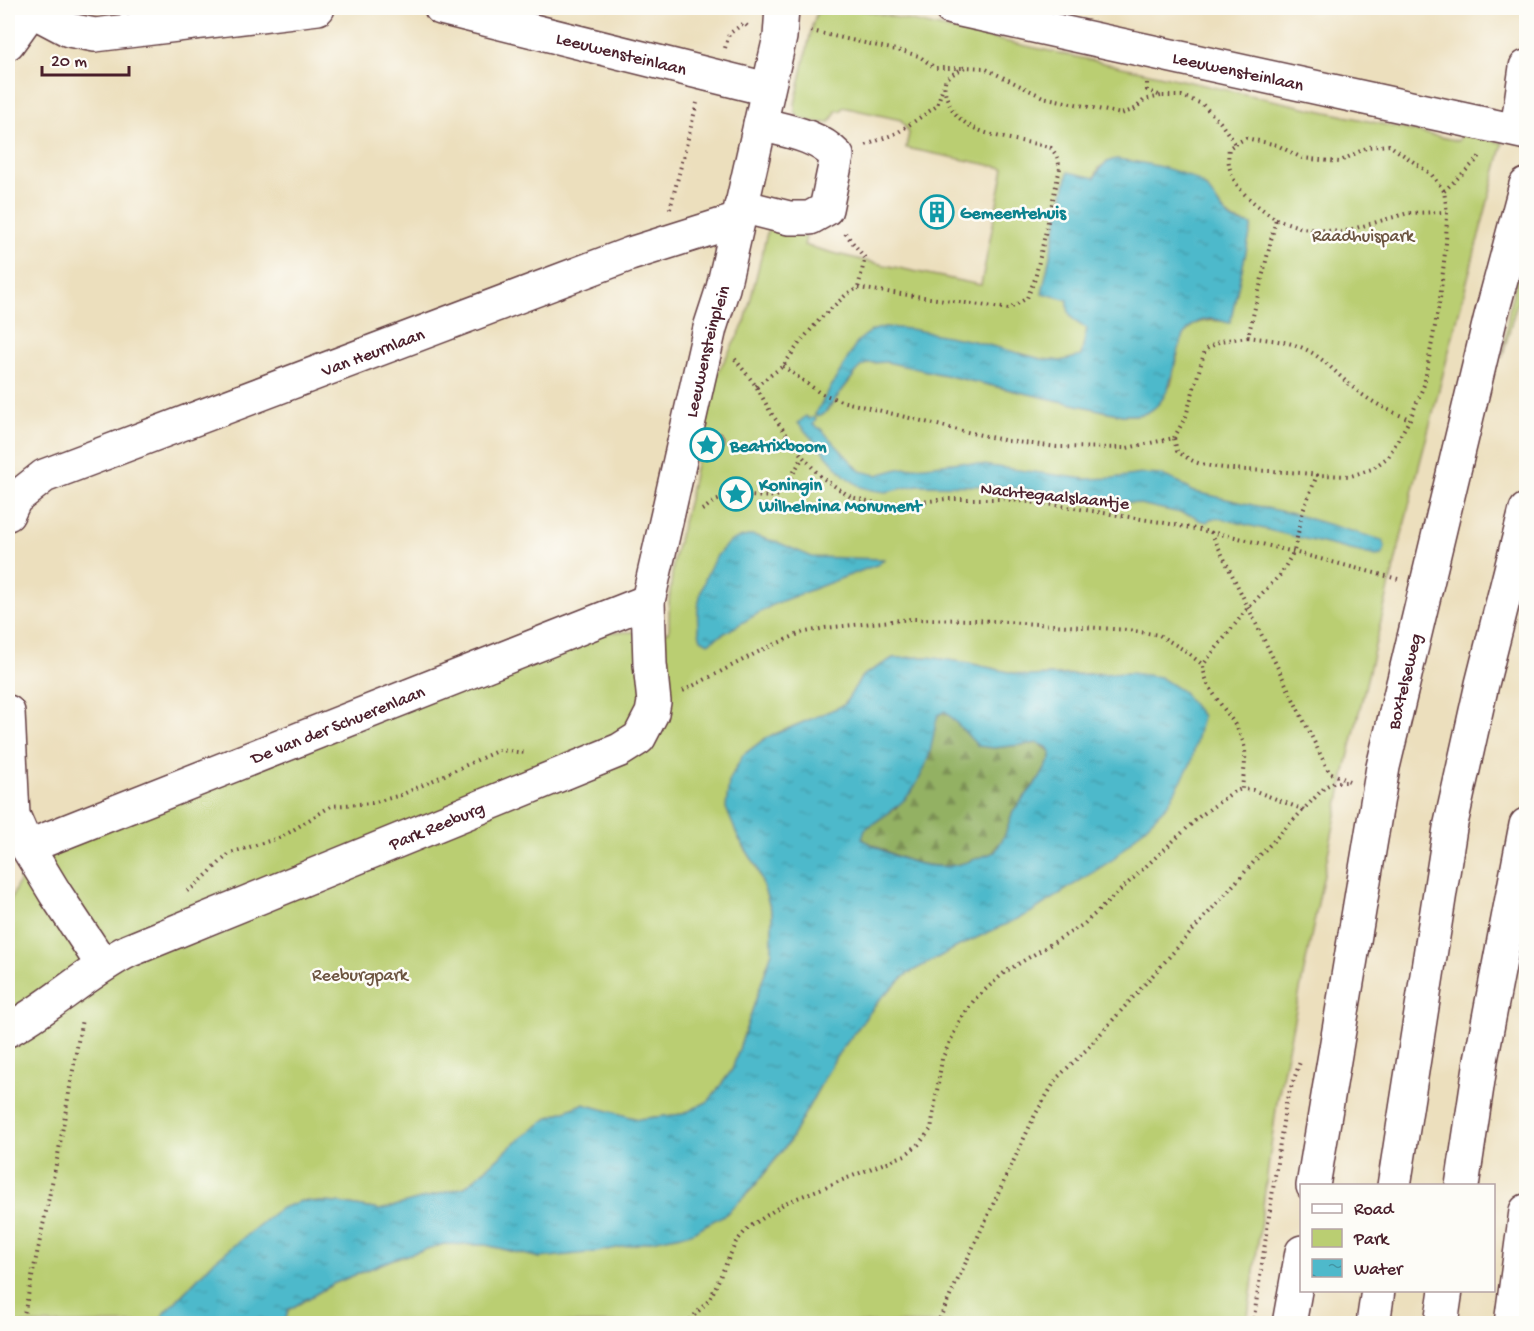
<svg xmlns="http://www.w3.org/2000/svg" width="1534" height="1331" font-family="'Gochi Hand',sans-serif">
<defs>
<pattern id="grass-tufts" width="24" height="20" patternUnits="userSpaceOnUse" patternTransform="scale(1.5)"><rect width="24" height="20" fill="#bace72"/><path d="M3 7l-1-3M5 7V3M7 7l1-3M15 17l-1-3M17 17v-4M19 17l1-3" fill="none" stroke="#a1b063"/></pattern>
<pattern id="forest-firs" width="22" height="20" patternUnits="userSpaceOnUse" patternTransform="scale(1.5)"><rect width="22" height="20" fill="#93b164"/><path d="M5 1l3.5 6h-7zM16 11l3.5 6h-7z" fill="#7a8f53"/></pattern>
<pattern id="water-ripples" width="26" height="14" patternUnits="userSpaceOnUse" patternTransform="scale(1.5)"><rect width="26" height="14" fill="#4eb9cb"/><path d="M2 4q2-2 4 0t4 0M15 11q2-2 4 0t4 0" fill="none" stroke="#4396a5"/></pattern>
</defs>
<rect width="100%" height="100%" fill="#fdfcf7"/>
<filter id="ink" filterUnits="userSpaceOnUse"><feTurbulence type="fractalNoise" baseFrequency=".0167" numOctaves="2"/><feDisplacementMap in="SourceGraphic" scale="12" xChannelSelector="R" yChannelSelector="G"/><feConvolveMatrix kernelMatrix="1 2 1 2 8 2 1 2 1" color-interpolation-filters="sRGB"/></filter>
<filter id="wash" filterUnits="userSpaceOnUse"><feTurbulence type="fractalNoise" baseFrequency=".008" numOctaves="4" result="noise"/><feDisplacementMap in="SourceGraphic" scale="24" xChannelSelector="R" yChannelSelector="G"/><feGaussianBlur stdDeviation="1.35" result="paint"/><feColorMatrix in="noise" values="0 0 0 0 0 0 0 0 0 0 0 0 0 0 0 0 0 1.4 0 .05"/><feComposite in="paint" operator="in"/></filter>
<g filter="url(#wash)">
<rect width="100%" height="100%" fill="#ecdfbd"/>
<path fill="url(#grass-tufts)" stroke="#82764e" stroke-width="1.5" d="M 1526,245 L 1526,269 L 1502,358 L 1510,305 Z"/>
<path fill="url(#forest-firs)" stroke="#6e6848" stroke-width="1.5" d="M 945,711 L 957,723 L 994,748 L 1038,743 L 1051,752 L 1051,758 L 1040,778 L 1013,811 L 1005,835 L 995,852 C 981,857 965,864 950,866 C 919,869 888,853 862,839 L 865,829 L 896,808 L 932,733 L 938,715 Z"/>
<path fill="#bace72" stroke="#82764e" stroke-width="1.5" fill-rule="evenodd" d="M 823,8 L 853,8 L 1459,141 L 1461,133 L 1503,143 L 1410,501 L 1347,762 L 1277,1102 L 1247,1323 L 285,1323 L 288,1310 L 333,1284 L 393,1259 L 444,1244 L 486,1245 L 540,1258 L 726,1214 L 753,1188 L 789,1142 L 836,1057 L 879,1000 L 907,974 L 959,946 L 1103,673 L 1027,676 L 968,663 L 928,657 L 893,658 L 862,676 L 844,705 L 766,738 L 743,755 L 729,781 L 738,837 L 757,867 L 772,913 L 772,952 L 732,1070 L 709,1101 L 683,1114 L 638,1119 L 583,1104 L 550,1117 L 517,1141 L 465,1187 L 423,1200 L 380,1210 L 339,1203 L 301,1201 L 212,1263 L 164,1314 L 158,1323 L 8,1324 L 8,906 L 21,877 L 75,839 L 602,632 L 669,632 L 669,602 L 674,558 L 689,499 L 711,390 L 717,374 L 745,322 L 768,229 L 806,237 L 804,245 C 863,262 922,273 981,285 L 1004,168 L 906,148 L 909,133 L 901,120 L 843,107 L 841,111 L 837,110 L 830,122 C 822,124 801,122 796,114 C 795,112 795,106 795,104 L 812,26 L 816,15 ZM 1107,162 L 1205,186 L 1224,212 L 1234,220 L 1252,225 L 1230,322 C 1189,315 1183,329 1175,366 C 1173,371 1173,379 1171,384 C 1166,393 1144,408 1136,415 L 1122,415 L 887,362 L 868,363 L 860,367 L 824,414 L 884,327 L 973,341 L 1041,359 L 1061,361 L 1082,356 L 1088,328 C 1075,323 1066,315 1069,300 L 1042,293 L 1099,168 Z"/>
<g fill="url(#water-ripples)" stroke="#4c6c7b" stroke-width="1.5" fill-rule="evenodd">
<path d="M 1116,159 C 1140,162 1182,169 1202,184 C 1215,194 1219,212 1233,220 C 1239,223 1246,223 1252,225 L 1230,323 C 1224,322 1217,319 1211,319 C 1163,322 1186,390 1150,411 C 1142,416 1131,415 1122,415 L 887,362 L 868,363 L 860,367 L 824,414 L 818,416 L 815,414 L 858,341 L 871,331 L 884,327 L 910,329 L 973,341 L 1041,359 L 1061,361 L 1081,356 L 1087,328 C 1074,323 1066,315 1068,300 L 1042,293 L 1068,172 L 1095,178 C 1100,167 1104,162 1116,159 Z"/>
<path d="M 806,416 L 809,419 L 814,417 L 816,419 L 813,425 L 821,429 L 860,471 L 877,475 L 898,469 L 961,462 L 1085,479 L 1113,478 L 1142,474 L 1162,475 L 1181,483 L 1191,491 L 1297,515 L 1382,540 L 1385,547 L 1382,555 L 1376,556 L 1218,518 L 1210,519 L 1207,522 L 1199,520 L 1194,516 L 1135,503 L 999,486 L 918,485 L 886,492 L 872,490 L 861,487 L 845,476 L 798,423 Z"/>
<path d="M 752,535 L 777,542 L 812,557 L 884,559 L 879,564 L 774,604 L 708,643 L 701,639 C 691,610 705,562 730,542 C 736,537 745,537 752,535 Z"/>
<path d="M 928,657 L 968,663 L 1027,676 L 1131,673 L 1160,677 L 1182,691 L 1202,716 L 1191,763 L 1168,804 L 1112,860 L 1030,913 L 959,946 L 907,974 L 879,1000 L 836,1057 L 789,1142 L 753,1188 L 726,1214 L 691,1233 L 597,1252 L 540,1258 L 486,1245 L 444,1244 L 393,1259 L 333,1284 L 288,1310 L 285,1323 L 158,1323 L 164,1314 L 212,1263 L 279,1209 L 301,1201 L 339,1203 L 380,1210 L 465,1187 L 517,1141 L 550,1117 L 583,1104 L 638,1119 L 683,1114 L 709,1101 L 732,1070 L 772,952 L 772,913 L 757,867 L 738,837 L 726,808 L 729,781 L 743,755 L 766,738 L 844,705 L 862,676 L 893,658 ZM 945,711 L 978,746 L 994,748 L 1038,743 L 1047,747 L 1051,753 L 1051,758 L 1040,778 L 1013,811 L 1005,835 L 995,852 C 981,857 965,864 950,866 C 920,869 887,854 862,839 L 865,829 C 897,807 913,800 927,761 C 933,747 933,730 938,715 Z"/>
</g>
</g>
<g filter="url(#ink)">
<g fill="none" stroke-linecap="round" stroke-linejoin="round">
<g stroke="#623c41" stroke-width="36">
<g id="minor">
<path id="s1" d="M 441,8 L 767,89"/>
<path id="s2" d="M 951,8 L 1526,133"/>
<path d="M 31,10 L 69,30 L 95,35 L 318,8"/>
<path d="M 8,43 L 33,8"/>
<path d="M 1517,130 L 1526,67"/>
<path d="M 741,206 L 789,218 L 810,218 L 826,209 L 837,156 C 817,135 787,131 760,124"/>
<path id="s3" d="M 8,514 L 15,499 L 44,476 L 630,254 L 738,220"/>
<path d="M 8,712 L 13,815 L 27,847 L 55,893 L 102,964"/>
<path id="s4" d="M 27,847 L 648,601"/>
<path id="s5" d="M 8,1030 C 50,1008 85,973 128,951 L 620,750 L 639,738 L 652,713 L 654,702 L 650,664 L 648,601 L 710,328 L 723,288 L 780,37 L 782,8"/>
<path d="M 1511,1324 L 1526,1211"/>
</g>
</g>
<g stroke="#623c41" stroke-width="36">
<g id="tertiary">
<path id="s6" d="M 1313,1186 L 1383,767 L 1490,320 L 1526,185"/>
<path d="M 1289,1324 L 1302,1252"/>
</g>
</g>
<g stroke="#623c41" stroke-width="36">
<g id="motorway">
<path d="M 1394,1186 L 1450,828 L 1482,684 L 1526,510"/>
<path d="M 1462,1186 L 1481,1060 L 1526,825"/>
<path d="M 1373,1324 L 1378,1290"/>
<path d="M 1441,1324 L 1446,1290"/>
</g>
</g>
<g stroke="#623c41" stroke-width="4" stroke-dasharray="1.5 4.5" stroke-linecap="butt">
<path d="M 811,31 L 905,52 L 919,56 L 935,68 L 965,68"/>
<path d="M 725,48 L 729,34 L 744,23 L 749,28"/>
<path d="M 1147,83 L 1147,90 L 1161,96 L 1182,96 L 1202,104 L 1220,122 L 1235,144 L 1229,148 C 1224,183 1250,201 1276,219 L 1248,337 L 1220,341 L 1205,350 L 1186,416 L 1174,438"/>
<path d="M 1235,144 L 1246,138 L 1277,145 L 1302,158 L 1339,162 L 1368,147 L 1389,145 L 1431,174 L 1444,191 L 1447,212 L 1446,243 L 1440,299 L 1424,385 L 1410,419 L 1388,457 L 1372,469 L 1351,476 L 1317,475"/>
<path d="M 866,145 L 897,133 L 937,106 L 943,86"/>
<path d="M 1444,191 L 1478,159 L 1481,153"/>
<path d="M 670,209 L 697,103"/>
<path d="M 1276,219 L 1302,228 L 1342,232 L 1408,213 L 1447,212"/>
<path d="M 858,288 L 1009,309 L 1027,298 L 1035,279 L 1060,168 L 1057,156 L 1051,148 C 1018,137 963,140 948,101 C 945,93 943,87 946,78 L 965,67 L 984,68 L 1043,97 L 1121,114 L 1135,109 L 1144,100 L 1161,96"/>
<path d="M 1248,337 C 1267,340 1288,340 1307,350 C 1323,358 1336,373 1350,385 C 1367,400 1388,411 1410,419"/>
<path d="M 735,359 L 756,386 L 771,413 L 803,457 L 821,477 L 851,497 L 888,506 L 946,499 L 1002,499 L 1055,505 L 1160,522 L 1235,537 L 1398,579"/>
<path d="M 783,366 L 820,393 L 841,401 L 954,429 L 1008,441 L 1057,447 L 1127,448 L 1174,438 L 1177,451 C 1184,456 1193,462 1201,464 C 1239,473 1279,469 1317,475 L 1303,511 L 1294,551 L 1281,574 L 1247,609 L 1203,665 C 1206,698 1240,718 1245,750 C 1246,762 1243,777 1242,789 L 1253,790 L 1304,810"/>
<path d="M 756,386 L 783,366 L 801,341 L 821,318 L 848,293 L 858,288 L 865,258 L 845,233"/>
<path d="M 702,510 C 707,507 712,502 718,500 C 739,491 760,500 780,495 L 803,457"/>
<path d="M 1211,532 L 1329,772 L 1349,781"/>
<path d="M 683,691 L 764,649 L 801,633 L 825,628 L 911,619 L 976,620 L 1129,630 L 1159,635 L 1184,650 L 1203,665"/>
<path d="M 187,891 L 195,886 L 230,853 L 282,837 L 331,806 L 372,803 L 401,795 L 499,750 L 526,753"/>
<path d="M 22,1324 L 58,1155 L 82,1019"/>
<path d="M 686,1324 L 710,1299 L 736,1242 L 748,1228 L 785,1203 L 905,1155 L 919,1144 L 931,1129 L 942,1059 L 960,1020 L 975,999 L 1005,972 L 1084,924 L 1199,817 L 1233,792 L 1242,789"/>
<path d="M 937,1324 L 1035,1115 L 1057,1078 L 1086,1050 L 1261,854 L 1325,787 L 1334,782 L 1349,782"/>
<path d="M 1253,1324 L 1286,1102 L 1300,1062"/>
</g>
<use href="#minor" stroke="#fff" stroke-width="33"/>
<use href="#tertiary" stroke="#fff" stroke-width="33"/>
<use href="#motorway" stroke="#fff" stroke-width="33"/>
</g>
<circle fill="#a69378" cx="717" cy="440" r="9"/>
</g>
<defs>
<g id="building-ring" transform="scale(1.725)"><circle r="9.5" fill="#fdfcf7" stroke="#0f9aa8" stroke-width="1.5"/><path d="M-4-6H4V6H1V3H-1V6H-4ZM-2.5-4.3h1.7v1.8h-1.7ZM.8-4.3h1.7v1.8H.8ZM-2.5-1h1.7V.8h-1.7ZM.8-1h1.7V.8H.8Z" fill="#0f9aa8"/></g>
<g id="sight-ring" transform="scale(1.725)"><circle r="9.5" fill="#fdfcf7" stroke="#0f9aa8" stroke-width="1.5"/><path d="M0-6L1.8-2.2L6-1.7L2.9 1.2L3.7 5.4L0 3.3L-3.7 5.4L-2.9 1.2L-6-1.7L-1.8-2.2Z" fill="#0f9aa8"/></g>
</defs>
<g fill-rule="evenodd">
<use href="#building-ring" x="937" y="212"/>
<use href="#sight-ring" x="707" y="445"/>
<use href="#sight-ring" x="736" y="494"/>
</g>
<g text-anchor="middle" stroke-width="5" stroke-linejoin="round" paint-order="stroke">
<g font-size="18" fill="#4a1f2b" stroke="#fdfcf7">
<text dy="6" stroke="none"><textPath href="#s1" startOffset="186">Leeuwensteinlaan</textPath></text>
<text dy="6" stroke="none"><textPath href="#s2" startOffset="294">Leeuwensteinlaan</textPath></text>
<text dy="6" stroke="none"><textPath href="#s3" startOffset="405">Van Heurnlaan</textPath></text>
<text dy="6" stroke="none"><textPath href="#s5" startOffset="1095">Leeuwensteinplein</textPath></text>
<text transform="translate(1055 495) rotate(6)" y="6">Nachtegaalslaantje</text>
<text dy="6" stroke="none"><textPath href="#s6" startOffset="513">Boxtelseweg</textPath></text>
<text dy="6" stroke="none"><textPath href="#s4" startOffset="334">De van der Schuerenlaan</textPath></text>
<text dy="6" stroke="none"><textPath href="#s5" startOffset="477">Park Reeburg</textPath></text>
</g>
<g font-size="18" font-weight="bold" fill="#0d838f" stroke="#fdfcf7" text-anchor="start">
<text x="960" y="218">Gemeentehuis</text>
<text x="730" y="451">Beatrixboom</text>
<text x="759" y="490">Koningin<tspan x="759" dy="21">Wilhelmina Monument</tspan></text>
</g>
<g font-size="18" fill="#6c5440" stroke="#fdfcf7">
<text x="1363" y="241">Raadhuispark</text>
<text x="360" y="980">Reeburgpark</text>
</g>
</g>
<rect width="1534" height="1331" fill="none" stroke="#fdfcf7" stroke-width="30"/>
<rect x="1300" y="1184" width="195" height="108" fill="#fdfcf7" stroke="#b5a4a5" stroke-width="1.5"/>
<rect x="1312" y="1204" width="30" height="9" fill="#ffffff" stroke="#b5a4a5" stroke-width="1.5"/>
<text x="1354" y="1214" font-size="18" fill="#4a1f2b">Road</text>
<rect x="1312" y="1229" width="30" height="18" fill="#bace72" stroke="#b5a4a5" stroke-width="1.5"/>
<text x="1354" y="1244" font-size="18" fill="#4a1f2b">Park</text>
<rect x="1312" y="1259" width="30" height="18" fill="url(#water-ripples)" stroke="#b5a4a5" stroke-width="1.5"/>
<text x="1354" y="1274" font-size="18" fill="#4a1f2b">Water</text>
<path d="M42 66v9h87v-9" fill="none" stroke="#4a1f2b" stroke-width="3"/>
<text x="51" y="66" font-size="18" fill="#4a1f2b" stroke="#fdfcf7" stroke-width="4.5" paint-order="stroke">20 m</text>
</svg>
